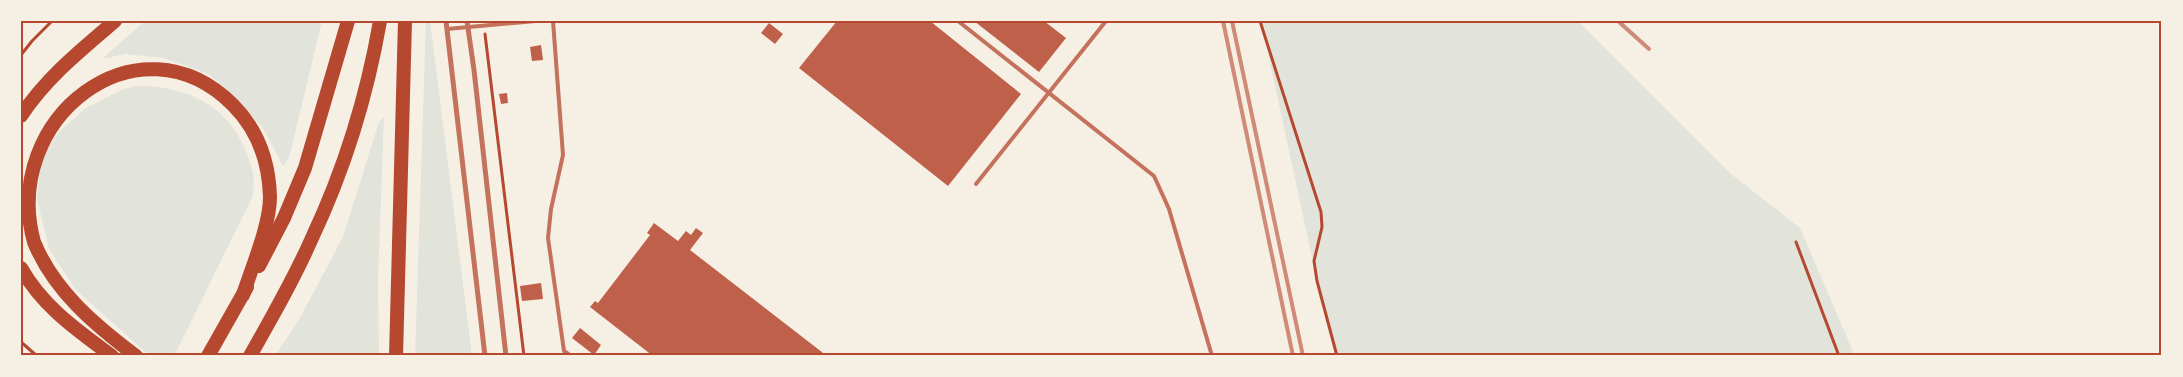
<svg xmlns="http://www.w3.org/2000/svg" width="2183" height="377" font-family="'Roboto Condensed',sans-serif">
<rect width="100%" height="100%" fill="#f6efe4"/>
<g fill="#e2e4dc">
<path d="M 145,21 L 322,21 L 289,158 L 283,166 L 263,128 L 238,101 L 209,74 L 163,58 L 126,54 L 102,59 Z"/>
<path d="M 426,21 L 430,21 L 472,356 L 415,356 Z"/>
<path d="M 1261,21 L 1578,21 L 1731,174 L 1800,228 L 1855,356 L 1337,356 L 1317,281 Z"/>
<path d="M 136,86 C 193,85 237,111 252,169 C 255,177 253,187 253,196 L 174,356 L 150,356 L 76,290 L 49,249 L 37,199 L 41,159 L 59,132 L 86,108 L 123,89 Z"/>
<path d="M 384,117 L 378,279 L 379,356 L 275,356 L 300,318 L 343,237 L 379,122 Z"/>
</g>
<g fill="#bf614a">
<path d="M 837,21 L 930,21 L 1021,94 L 948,186 L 799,68 Z"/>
<path d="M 974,21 L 1044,21 L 1066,38 L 1039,72 Z"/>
<path d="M 769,23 L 783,34 L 775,44 L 761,33 Z"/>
<path d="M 541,45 L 543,60 L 532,61 L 530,47 Z"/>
<path d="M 507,93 L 508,103 L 501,104 L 499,94 Z"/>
<path d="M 654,223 L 678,241 L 686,231 L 691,235 L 696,228 L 703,233 L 690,250 L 827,356 L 653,356 L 590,307 L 595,301 L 598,303 L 650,235 L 647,233 Z"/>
<path d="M 541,283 L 543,299 L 522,301 L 520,286 Z"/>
<path d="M 580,328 L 601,345 L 594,355 L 572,338 Z"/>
</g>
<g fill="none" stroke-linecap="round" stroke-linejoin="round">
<g stroke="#b5482f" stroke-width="3">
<path d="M 1260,21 L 1321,212 L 1322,227 L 1314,261 L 1317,281 L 1337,356"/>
<path d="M 485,34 L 524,356"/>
<path d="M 21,55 L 32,41 L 52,21"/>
<path d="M 1796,242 L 1839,356"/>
<path d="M 21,342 L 37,356"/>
</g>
<g stroke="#c5725c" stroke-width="4">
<path d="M 553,21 L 563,155 L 551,209 L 548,238 L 564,351 L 571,356"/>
<path d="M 958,21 L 1154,176 L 1169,209 L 1212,356"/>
<path d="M 447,29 L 536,21"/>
<path d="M 976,184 L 1106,21"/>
</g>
<g stroke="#c5725c" stroke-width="5">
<path d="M 446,21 L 485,356"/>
<path d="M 467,21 L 474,70 L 506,356"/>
</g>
<g stroke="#b5482f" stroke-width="14">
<path d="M 21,116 C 46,78 81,50 115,21"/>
<path d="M 259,266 L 284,218 L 305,168 L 348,21"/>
<path d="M 21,268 C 43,307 77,330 112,356"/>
<path d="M 136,356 C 95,325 54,291 34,242 C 0,118 139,11 233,105 C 258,130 269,161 270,197 C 270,225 252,267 243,295"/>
<path d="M 208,356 L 247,287"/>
<path d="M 250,356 C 272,317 294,279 312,238 C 344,170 367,96 380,21"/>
<path d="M 396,356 L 405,21"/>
</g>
<g stroke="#cf8b77" stroke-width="4">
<path d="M 1223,21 L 1293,356"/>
<path d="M 1232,21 L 1303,356"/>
<path d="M 1618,21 L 1649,49"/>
</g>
</g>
<rect width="2183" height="377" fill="none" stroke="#f6efe4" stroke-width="45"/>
<rect x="22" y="22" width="2138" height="332" fill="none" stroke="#b5482f" stroke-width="2"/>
</svg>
